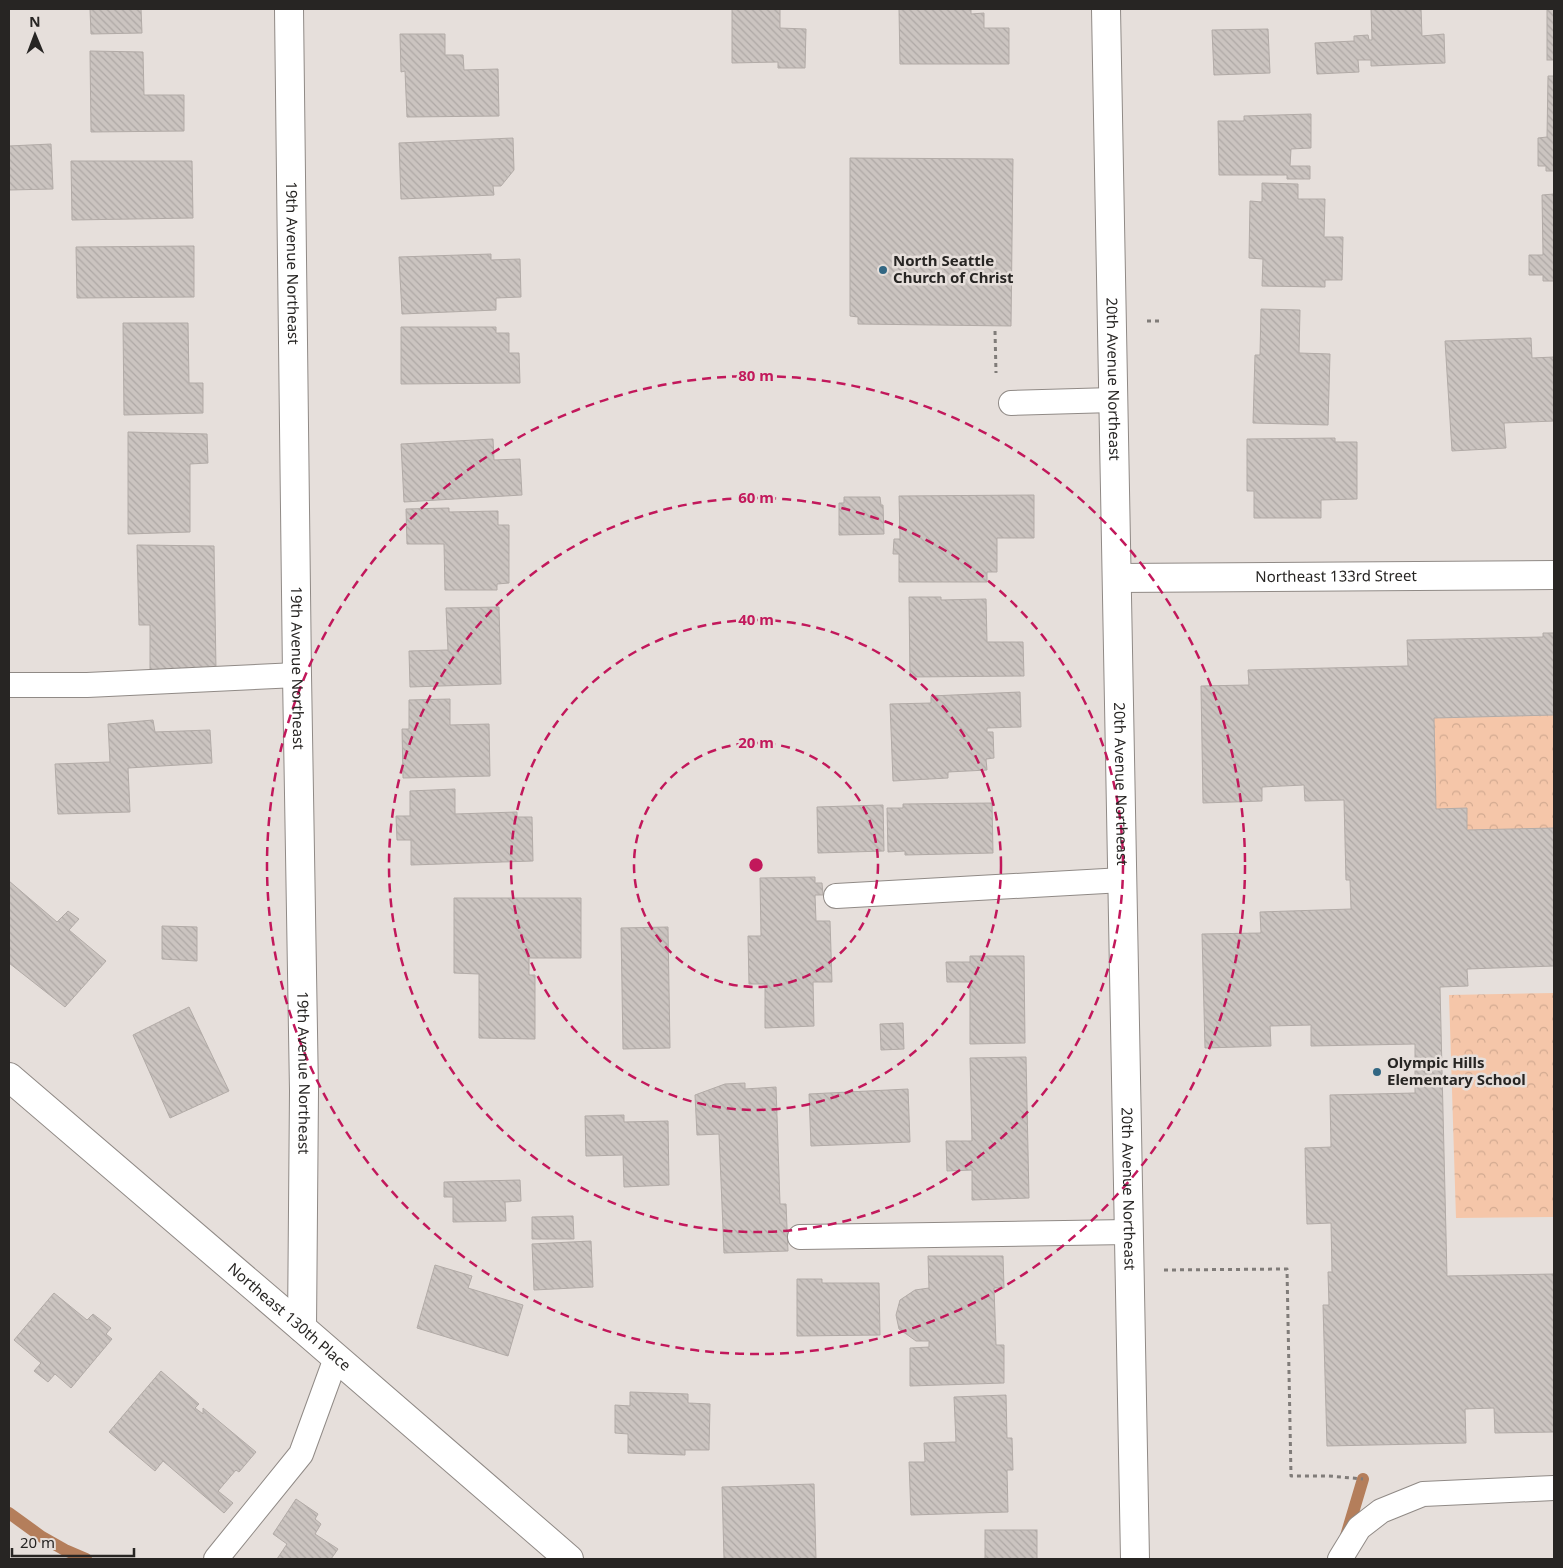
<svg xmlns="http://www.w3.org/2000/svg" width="1563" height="1568" font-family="'Noto Sans',sans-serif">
<defs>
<pattern id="park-crowns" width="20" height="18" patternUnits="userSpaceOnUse" patternTransform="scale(1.25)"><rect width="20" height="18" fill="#f5c6a9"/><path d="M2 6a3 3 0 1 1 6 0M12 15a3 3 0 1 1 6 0" fill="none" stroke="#d2aa91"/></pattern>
<pattern id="building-back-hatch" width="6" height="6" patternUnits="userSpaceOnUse" patternTransform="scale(1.25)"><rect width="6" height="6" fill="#cbc4c0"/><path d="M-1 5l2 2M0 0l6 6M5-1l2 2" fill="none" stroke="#aea8a5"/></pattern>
</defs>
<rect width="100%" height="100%" fill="#e6dfdb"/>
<g fill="url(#park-crowns)">
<path d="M 1554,715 L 1554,828 L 1467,830 L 1467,808 L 1436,809 L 1434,718 Z"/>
<path d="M 1554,993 L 1554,1217 L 1456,1218 L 1449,995 Z"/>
</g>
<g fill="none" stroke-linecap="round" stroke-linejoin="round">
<g stroke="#b47e5b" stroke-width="12">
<path d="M 9,1513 L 42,1537 L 65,1550 L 86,1559"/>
<path d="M 1346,1536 L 1363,1479"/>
</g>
</g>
<g fill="url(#building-back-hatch)" stroke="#b2aba7">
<path d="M 90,9 L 141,9 L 142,33 L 91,34 Z"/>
<path d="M 732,9 L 780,9 L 780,28 L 806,29 L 805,68 L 778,68 L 778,62 L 732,63 Z"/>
<path d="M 899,9 L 971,9 L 971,14 L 984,13 L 984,28 L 1009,28 L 1009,64 L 900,64 Z"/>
<path d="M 1371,9 L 1421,9 L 1422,36 L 1444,34 L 1445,63 L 1371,66 L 1371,60 L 1358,60 L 1359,72 L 1317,74 L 1315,43 L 1354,41 L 1354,36 L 1368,35 L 1369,40 L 1372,40 Z"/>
<rect x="1547" y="9" width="7" height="51"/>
<path d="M 1268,29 L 1270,73 L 1214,75 L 1212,30 Z"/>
<path d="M 400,34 L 445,34 L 445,55 L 463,55 L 464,70 L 498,69 L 499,116 L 407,117 L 405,71 L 401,72 Z"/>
<path d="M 90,51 L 143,52 L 144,95 L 184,95 L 184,131 L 91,132 Z"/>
<path d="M 1548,76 L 1554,76 L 1554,171 L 1546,171 L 1546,166 L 1538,166 L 1538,138 L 1547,137 Z"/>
<path d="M 1311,114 L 1311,148 L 1291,149 L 1290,166 L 1310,166 L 1310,179 L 1287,179 L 1287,175 L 1219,175 L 1218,121 L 1244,121 L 1244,116 Z"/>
<path d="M 513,138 L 514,170 L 501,186 L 493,186 L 494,195 L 401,199 L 399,143 Z"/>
<path d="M 51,144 L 53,189 L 9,190 L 9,146 Z"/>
<path d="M 850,158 L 1013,159 L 1011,326 L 858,324 L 858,317 L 850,316 Z"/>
<path d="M 71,161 L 192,161 L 193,218 L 72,220 Z"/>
<path d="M 1262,183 L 1298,184 L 1298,199 L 1325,199 L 1324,237 L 1343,237 L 1342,280 L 1325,280 L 1325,287 L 1262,286 L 1263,259 L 1249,258 L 1250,201 L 1262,202 Z"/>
<path d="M 1554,194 L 1554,281 L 1543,281 L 1543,275 L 1529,275 L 1529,255 L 1543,255 L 1542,195 Z"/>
<path d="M 194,246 L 194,297 L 77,298 L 76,247 Z"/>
<path d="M 491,254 L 491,260 L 520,259 L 521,297 L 496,298 L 496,310 L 402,314 L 399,257 Z"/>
<path d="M 1261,309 L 1300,310 L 1299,353 L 1330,354 L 1328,425 L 1253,423 L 1255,355 L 1260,355 Z"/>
<path d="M 123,323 L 188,323 L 189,383 L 203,383 L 203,413 L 124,415 Z"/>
<path d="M 401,327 L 496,327 L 496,333 L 509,333 L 509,353 L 519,353 L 520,383 L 401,384 Z"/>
<path d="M 1531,338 L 1532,358 L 1554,357 L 1554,421 L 1504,423 L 1506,448 L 1452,451 L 1445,341 Z"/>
<path d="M 128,432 L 207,434 L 208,463 L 190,464 L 190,532 L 128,534 Z"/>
<path d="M 1335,438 L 1335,442 L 1357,442 L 1357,499 L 1321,500 L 1321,518 L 1254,518 L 1254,491 L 1247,491 L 1247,439 Z"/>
<path d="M 493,439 L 494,460 L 520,459 L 522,495 L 404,502 L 401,444 Z"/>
<path d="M 1034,495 L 1034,538 L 997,538 L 997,572 L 987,572 L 987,582 L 899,582 L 899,554 L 893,554 L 894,539 L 900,539 L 899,496 Z"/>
<path d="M 844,497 L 880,497 L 881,505 L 883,505 L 884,534 L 839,535 L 839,503 L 844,503 Z"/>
<path d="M 449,508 L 449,512 L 498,511 L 498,525 L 509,525 L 509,583 L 497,584 L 497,590 L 445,590 L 444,544 L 407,544 L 406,509 Z"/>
<path d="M 137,545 L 214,546 L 216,670 L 150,671 L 150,625 L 139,625 Z"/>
<path d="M 909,597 L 941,597 L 941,600 L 986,599 L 987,642 L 1023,642 L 1024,676 L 910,677 Z"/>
<path d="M 499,607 L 501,684 L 410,687 L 409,651 L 448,650 L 446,608 Z"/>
<path d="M 1543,633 L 1554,633 L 1554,715 L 1434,718 L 1436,809 L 1467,808 L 1467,830 L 1554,828 L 1554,966 L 1467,969 L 1468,986 L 1440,987 L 1447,1276 L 1554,1274 L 1554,1432 L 1495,1433 L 1494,1408 L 1465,1409 L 1466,1443 L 1327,1446 L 1323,1305 L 1329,1305 L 1328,1272 L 1332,1272 L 1331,1223 L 1307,1224 L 1305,1148 L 1331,1147 L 1330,1095 L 1415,1093 L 1415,1044 L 1311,1046 L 1311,1025 L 1270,1026 L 1271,1046 L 1205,1048 L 1202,934 L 1261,933 L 1260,912 L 1351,909 L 1350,880 L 1346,880 L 1344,800 L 1305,801 L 1304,785 L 1262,787 L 1262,801 L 1203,803 L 1201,686 L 1249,685 L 1248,670 L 1408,666 L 1407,640 L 1543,637 Z"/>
<path d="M 1020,692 L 1021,727 L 987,728 L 987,732 L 993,732 L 994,758 L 986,759 L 987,770 L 948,772 L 948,778 L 893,781 L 890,704 L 931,703 L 931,696 Z"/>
<path d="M 450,699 L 450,725 L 489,724 L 490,776 L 403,778 L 402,729 L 409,729 L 409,700 Z"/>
<path d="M 153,720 L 155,732 L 210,730 L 212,763 L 128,768 L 130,812 L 58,814 L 55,764 L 110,762 L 108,724 Z"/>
<path d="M 455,789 L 455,814 L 517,812 L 517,817 L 532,817 L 533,861 L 411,865 L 411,840 L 397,840 L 396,816 L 410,816 L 410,791 Z"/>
<path d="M 992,803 L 993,853 L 905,855 L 905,851 L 888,852 L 887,808 L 903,808 L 903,804 Z"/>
<path d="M 883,805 L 884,851 L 818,853 L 817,807 Z"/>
<path d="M 815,877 L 815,883 L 822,883 L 823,895 L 815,895 L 816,921 L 830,921 L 832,982 L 813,982 L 814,1026 L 765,1028 L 765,984 L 749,984 L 748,936 L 761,936 L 760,878 Z"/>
<path d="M 9,881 L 57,922 L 68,911 L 79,919 L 69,930 L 106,961 L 65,1007 L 9,963 Z"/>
<path d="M 454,898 L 581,898 L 581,958 L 529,958 L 529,975 L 535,975 L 535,1039 L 479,1038 L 479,974 L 454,973 Z"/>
<path d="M 162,926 L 197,927 L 197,961 L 162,959 Z"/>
<path d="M 668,927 L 670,1048 L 623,1049 L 621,928 Z"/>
<path d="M 970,956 L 1024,956 L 1025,1043 L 970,1044 L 970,982 L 947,982 L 946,962 L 970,962 Z"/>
<path d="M 189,1007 L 229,1091 L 170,1118 L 133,1035 Z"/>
<path d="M 903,1023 L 904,1049 L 881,1050 L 880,1024 Z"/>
<path d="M 1026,1057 L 1029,1198 L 972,1200 L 972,1170 L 947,1171 L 946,1141 L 972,1141 L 970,1058 Z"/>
<path d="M 745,1083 L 745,1089 L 776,1087 L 780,1204 L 786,1204 L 788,1251 L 724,1253 L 719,1134 L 697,1135 L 695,1095 L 725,1084 Z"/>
<path d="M 908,1089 L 910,1142 L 811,1146 L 809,1094 Z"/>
<path d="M 624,1115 L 624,1122 L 668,1121 L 669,1185 L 624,1187 L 623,1155 L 586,1156 L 585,1116 Z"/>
<path d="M 520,1180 L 521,1201 L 505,1202 L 506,1221 L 453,1222 L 453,1197 L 444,1197 L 444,1182 Z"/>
<path d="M 573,1216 L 574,1239 L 532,1239 L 532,1217 Z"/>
<path d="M 591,1241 L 593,1287 L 534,1290 L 532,1244 Z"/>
<path d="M 928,1256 L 1003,1256 L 1004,1288 L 994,1288 L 996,1345 L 1004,1345 L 1004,1383 L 910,1386 L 910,1348 L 929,1347 L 929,1341 L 916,1341 L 899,1329 L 896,1315 L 900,1300 L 915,1290 L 929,1288 Z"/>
<path d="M 435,1265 L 472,1276 L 468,1288 L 523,1305 L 508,1356 L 417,1328 Z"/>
<path d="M 797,1279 L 822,1279 L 822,1283 L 879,1283 L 880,1335 L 797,1336 Z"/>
<path d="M 54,1293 L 87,1320 L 93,1314 L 111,1328 L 106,1334 L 112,1339 L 71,1388 L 55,1374 L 48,1382 L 34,1371 L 41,1363 L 14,1340 Z"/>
<path d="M 161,1371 L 199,1404 L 195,1408 L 203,1414 L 203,1408 L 256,1452 L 239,1472 L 236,1470 L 218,1491 L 233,1503 L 224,1513 L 163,1461 L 155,1471 L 109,1432 Z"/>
<path d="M 630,1392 L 688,1394 L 688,1403 L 710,1404 L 709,1450 L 685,1450 L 685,1455 L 628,1453 L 628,1434 L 615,1433 L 615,1405 L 630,1406 Z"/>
<path d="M 1006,1395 L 1007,1438 L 1012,1438 L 1013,1470 L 1007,1470 L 1008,1512 L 911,1515 L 909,1462 L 925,1462 L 924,1443 L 956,1442 L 954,1397 Z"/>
<path d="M 814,1484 L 816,1559 L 724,1559 L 722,1487 Z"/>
<path d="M 296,1499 L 318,1514 L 315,1519 L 321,1524 L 315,1534 L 338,1549 L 331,1559 L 277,1559 L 287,1544 L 273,1534 Z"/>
<rect x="985" y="1530" width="52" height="29"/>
</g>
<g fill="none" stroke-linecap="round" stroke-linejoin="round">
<g stroke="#908a86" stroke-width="26">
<g id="service">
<path d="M 1011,403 L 1113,400"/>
<path d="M 9,685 L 87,685 L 297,675"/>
<path d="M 836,896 L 1123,880"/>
<path d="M 800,1237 L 1129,1232"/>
<path d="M 216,1559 L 301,1454 L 336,1358"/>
<path d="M 1340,1559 L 1359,1528 L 1381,1511 L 1423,1494 L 1554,1488"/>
</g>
</g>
<g stroke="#908a86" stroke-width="30">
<g id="minor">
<path id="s1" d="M 289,9 L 297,675 L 304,1091 L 302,1328"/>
<path id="s2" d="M 1106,9 L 1135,1559"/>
<path id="s3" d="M 1117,578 L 1554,575"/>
<path id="s4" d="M 9,1077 L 302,1328 L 569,1559"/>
</g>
</g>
<g stroke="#807c79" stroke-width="3" stroke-dasharray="4 4" stroke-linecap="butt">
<path d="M 1147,321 L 1163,321"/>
<path d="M 995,331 L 996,373"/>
<path d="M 1164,1270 L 1287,1269 L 1291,1476 L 1329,1476 L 1363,1479"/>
</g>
<use href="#service" stroke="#fff" stroke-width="24"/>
<use href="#minor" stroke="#fff" stroke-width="28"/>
</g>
<g fill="none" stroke="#c2185b" stroke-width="2.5" stroke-dasharray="9 6">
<circle cx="756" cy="865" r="122"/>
<circle cx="756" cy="865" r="245"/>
<circle cx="756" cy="865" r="367"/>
<circle cx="756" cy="865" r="489"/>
</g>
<g fill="#326783" stroke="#e6dfdb" stroke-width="2">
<circle cx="883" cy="270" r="5"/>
<circle cx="1377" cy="1072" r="5"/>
</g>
<g text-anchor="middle" stroke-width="5" stroke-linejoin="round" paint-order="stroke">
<g font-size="15" font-weight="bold" fill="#272523" stroke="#e6dfdb" text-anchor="start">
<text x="893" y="266">North Seattle<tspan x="893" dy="17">Church of Christ</tspan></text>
<text x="1387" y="1068">Olympic Hills<tspan x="1387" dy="17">Elementary School</tspan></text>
</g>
<g font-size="15" fill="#272523" stroke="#e6dfdb">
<text dy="5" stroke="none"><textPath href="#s1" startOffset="254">19th Avenue Northeast</textPath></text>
<text dy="5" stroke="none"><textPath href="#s2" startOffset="370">20th Avenue Northeast</textPath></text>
<text dy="5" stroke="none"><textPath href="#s3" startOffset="219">Northeast 133rd Street</textPath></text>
<text dy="5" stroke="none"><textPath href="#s1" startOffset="659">19th Avenue Northeast</textPath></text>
<text dy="5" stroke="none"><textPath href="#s2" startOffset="775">20th Avenue Northeast</textPath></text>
<text dy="5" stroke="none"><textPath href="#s1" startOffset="1064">19th Avenue Northeast</textPath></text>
<text dy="5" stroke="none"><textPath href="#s2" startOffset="1180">20th Avenue Northeast</textPath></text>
<text dy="5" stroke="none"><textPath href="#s4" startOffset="369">Northeast 130th Place</textPath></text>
</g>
</g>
<circle cx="756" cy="865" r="8" fill="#c2185b" stroke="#e6dfdb" stroke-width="2.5"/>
<g font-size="15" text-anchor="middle" font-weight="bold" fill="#c2185b" stroke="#e6dfdb" stroke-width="5" stroke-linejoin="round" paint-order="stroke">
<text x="756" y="381">80 m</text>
<text x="756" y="503">60 m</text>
<text x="756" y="625">40 m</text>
<text x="756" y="748">20 m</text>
</g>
<rect width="1563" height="1568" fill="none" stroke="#272523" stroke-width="20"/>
<g transform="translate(35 35) rotate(359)" stroke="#e6dfdb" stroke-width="4" paint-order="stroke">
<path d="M0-4L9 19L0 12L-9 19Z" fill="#272523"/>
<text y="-8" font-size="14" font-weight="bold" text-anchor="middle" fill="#272523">N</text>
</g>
<path d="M12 1548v8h122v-8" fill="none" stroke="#272523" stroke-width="2.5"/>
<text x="20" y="1548" font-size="15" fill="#272523" stroke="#e6dfdb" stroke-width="4" paint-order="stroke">20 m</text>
</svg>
